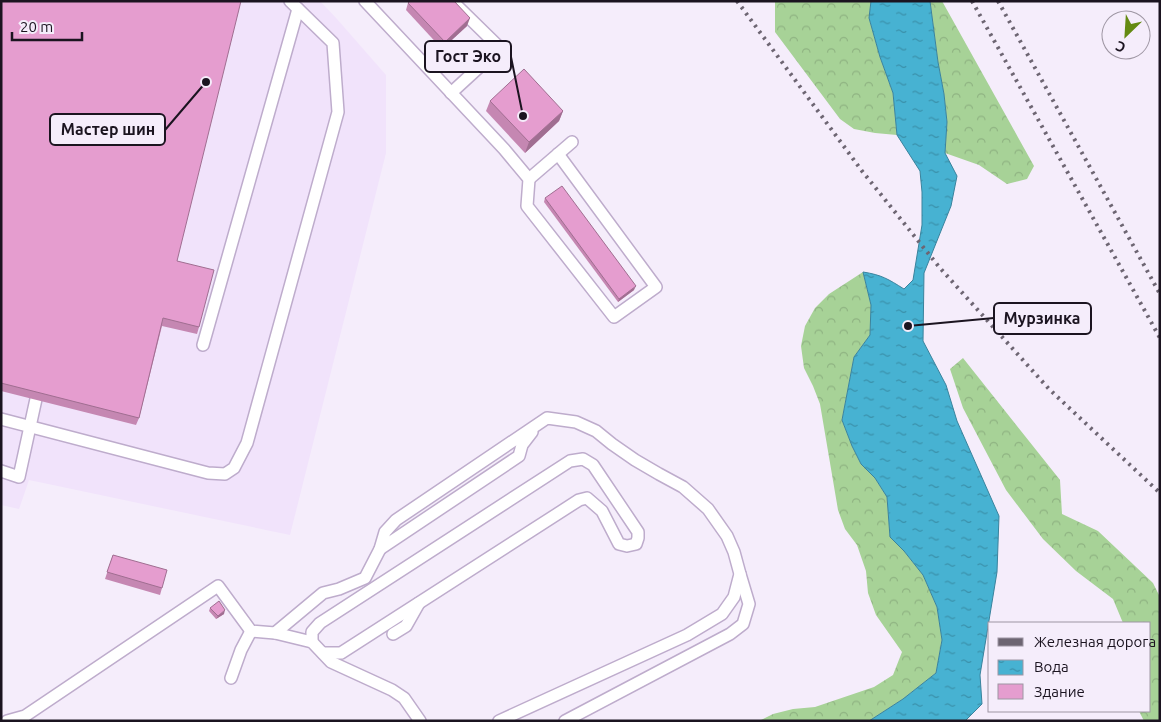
<svg xmlns="http://www.w3.org/2000/svg" width="1161" height="722" font-family="Ubuntu,sans-serif">
<defs>
<pattern id="forest-crowns" width="20" height="18" patternUnits="userSpaceOnUse" patternTransform="scale(1.25)"><rect width="20" height="18" fill="#a7d297"/><path d="M2 6a3 3 0 1 1 6 0M12 15a3 3 0 1 1 6 0" fill="none" stroke="#8fb382"/></pattern>
<pattern id="water-ripples" width="26" height="14" patternUnits="userSpaceOnUse" patternTransform="scale(1.25)"><rect width="26" height="14" fill="#47b2d2"/><path d="M2 4q2-2 4 0t4 0M15 11q2-2 4 0t4 0" fill="none" stroke="#3a90aa"/></pattern>
</defs>
<rect width="100%" height="100%" fill="#f5edfb"/>
<path fill="#f1e3fb" d="M 1,1 L 320,1 L 337,19 L 386,75 L 386,153 L 290,535 L 29,480 L 19,509 L 1,505 Z"/>
<g fill="url(#forest-crowns)">
<path d="M 775,1 L 871,1 L 869,18 L 880,57 L 893,93 L 897,135 L 875,133 L 854,129 L 840,119 L 775,32 Z"/>
<path d="M 930,1 L 942,1 L 1034,166 L 1027,179 L 1007,184 L 979,165 L 945,153 L 947,122 L 944,94 L 938,62 Z"/>
<path d="M 863,272 L 871,305 L 870,335 L 854,357 L 842,420 L 852,446 L 861,464 L 875,478 L 887,497 L 890,537 L 904,551 L 923,575 L 937,607 L 942,640 L 936,673 L 903,699 L 869,721 L 759,721 L 773,714 L 793,709 L 815,707 L 874,687 L 893,675 L 902,652 L 876,615 L 868,593 L 866,571 L 857,545 L 845,529 L 838,510 L 820,404 L 813,386 L 804,368 L 801,346 L 805,326 L 815,308 L 829,294 Z"/>
<path d="M 963,358 L 1060,480 L 1062,514 L 1098,531 L 1153,583 L 1160,597 L 1160,721 L 1144,721 L 1139,711 L 1150,711 L 1150,623 L 1123,623 L 1113,599 L 1076,571 L 1043,539 L 1006,490 L 963,408 L 950,369 Z"/>
</g>
<path fill="url(#water-ripples)" stroke="#3a839d" d="M 871,1 L 930,1 L 938,62 L 944,94 L 947,122 L 945,153 L 957,176 L 951,206 L 924,273 L 923,341 L 946,385 L 957,421 L 999,516 L 997,572 L 980,675 L 982,704 L 965,721 L 869,721 L 903,699 L 936,673 L 942,640 L 937,607 L 923,575 L 904,551 L 890,537 L 887,497 L 875,478 L 861,464 L 852,446 L 842,420 L 854,357 L 870,335 L 871,305 L 863,272 C 882,275 888,279 904,289 L 913,280 L 922,225 L 922,192 L 920,171 L 897,135 L 893,93 L 880,57 L 869,18 Z"/>
<g fill="none" stroke-linecap="round" stroke-linejoin="round">
<g stroke="#beaccc" stroke-width="14">
<g id="lane">
<path d="M 365,1 L 504,149 L 529,179 L 527,206 L 614,317 L 656,287 L 558,154"/>
<path d="M 451,93 L 500,48 L 452,1"/>
<path d="M 529,179 L 572,142"/>
<path d="M 203,345 L 298,9"/>
<path d="M 1,419 L 208,473 L 225,474 L 234,468 L 247,443 L 338,112 L 333,43 L 290,1"/>
<path d="M 1,471 L 19,477 L 36,399"/>
<path d="M 380,549 L 519,456 L 522,445 L 532,432"/>
<path d="M 275,633 L 323,593 L 339,589 L 365,578 L 380,549 L 385,532 L 396,520 L 547,418 L 576,422 L 596,431 L 612,444 L 635,460 L 659,474 L 683,487 L 708,509 L 727,536 L 734,552 L 740,574 L 734,597 L 722,614 L 687,635 L 499,721"/>
<path d="M 393,634 L 406,626 L 419,603"/>
<path d="M 312,642 L 312,632 L 320,623 L 570,461 L 583,459 L 593,465 L 638,532 L 638,538 L 636,544 L 627,546 L 619,544 L 602,511 L 587,498 L 579,500 L 341,653 L 323,653"/>
<path d="M 231,678 L 241,650 L 251,631"/>
<path d="M 7,721 L 25,716 L 218,586 L 251,631 L 275,633 L 312,642 L 331,662 L 392,690 L 404,698 L 420,721"/>
<path d="M 565,721 L 730,634 L 743,624 L 749,604 L 740,574"/>
</g>
</g>
<use href="#lane" stroke="#fff" stroke-width="11"/>
<g stroke="#6d6572" stroke-width="4" stroke-dasharray="2.5 5" stroke-linecap="butt">
<path d="M 737,1 L 862,171 L 940,268 L 1049,389 L 1160,493"/>
<path d="M 972,1 L 1160,338"/>
<path d="M 998,1 L 1160,294"/>
</g>
</g>
<g fill="#c587b2">
<path d="M 1,1 L 177,261 L 199,327 L 197,334 L 162,326 L 139,418 L 136,425 L 1,391 Z"/>
<path d="M 408,3 L 467,26 L 442,49 L 406,10 Z"/>
<path d="M 490,101 L 563,111 L 559,121 L 525,153 L 486,111 Z"/>
<path d="M 545,198 L 634,290 L 618,302 L 544,202 Z"/>
<path d="M 113,555 L 162,588 L 160,595 L 105,579 Z"/>
<path d="M 210,608 L 224,614 L 216,619 L 209,611 Z"/>
</g>
<g fill="#a06e91">
<path d="M 470,18 L 467,26 L 442,49 L 445,42 Z"/>
<path d="M 563,111 L 559,121 L 525,153 L 529,142 Z"/>
<path d="M 636,286 L 634,290 L 618,302 L 619,299 Z"/>
<path d="M 225,610 L 224,614 L 216,619 L 218,616 Z"/>
</g>
<g fill="#e59dcf" stroke="#a06e91">
<path d="M 1,1 L 241,1 L 177,261 L 214,270 L 199,327 L 163,318 L 139,418 L 1,383 Z"/>
<path d="M 410,1 L 454,1 L 470,18 L 445,42 L 408,3 Z"/>
<path d="M 524,69 L 563,111 L 529,142 L 490,101 Z"/>
<path d="M 562,186 L 636,286 L 619,299 L 545,198 Z"/>
<path d="M 113,555 L 167,570 L 162,588 L 107,572 Z"/>
<path d="M 219,601 L 225,610 L 218,616 L 210,608 Z"/>
</g>
<path fill="none" stroke="#1b1420" stroke-width="2" d="M523 116L511 57M206 82L165 130M908 326L994 318"/>
<g fill="#1b1420" stroke="#f5edfb" stroke-width="2">
<circle cx="523" cy="116" r="5"/>
<circle cx="206" cy="82" r="5"/>
<circle cx="908" cy="326" r="5"/>
</g>
<g fill="#f5edfb" stroke="#1b1420" stroke-width="2">
<rect x="425" y="41" width="86" height="31" rx="5"/>
<rect x="50" y="114" width="115" height="31" rx="5"/>
<rect x="994" y="303" width="97" height="31" rx="5"/>
</g>
<g font-size="16" text-anchor="middle" font-weight="bold" fill="#1b1420">
<text x="468" y="62">Гост Эко</text>
<text x="108" y="135">Мастер шин</text>
<text x="1042" y="324">Мурзинка</text>
</g>
<rect width="1161" height="722" fill="none" stroke="#1b1420" stroke-width="5"/>
<rect x="988" y="622" width="162" height="90" fill="#f5edfb" stroke="#9e96a3"/>
<rect x="998" y="638" width="25" height="8" fill="#6d6572" stroke="#9e96a3"/>
<text x="1034" y="647" font-size="15" fill="#1b1420">Железная дорога</text>
<rect x="998" y="660" width="25" height="15" fill="url(#water-ripples)" stroke="#9e96a3"/>
<text x="1034" y="672" font-size="15" fill="#1b1420">Вода</text>
<rect x="998" y="684" width="25" height="15" fill="#e59dcf" stroke="#9e96a3"/>
<text x="1034" y="697" font-size="15" fill="#1b1420">Здание</text>
<g transform="translate(1126 35) rotate(205)"><circle r="24" fill="#f5edfb" stroke="#9e96a3"/>
<path d="M0-4L9 19L0 12L-9 19Z" fill="#648a12"/>
<text y="-8" font-size="14" font-weight="bold" text-anchor="middle" fill="#1b1420">С</text>
</g>
<path d="M12 32v8h70v-8" fill="none" stroke="#1b1420" stroke-width="2.5"/>
<text x="20" y="32" font-size="15" fill="#1b1420" stroke="#f5edfb" stroke-width="4" paint-order="stroke">20 m</text>
</svg>
